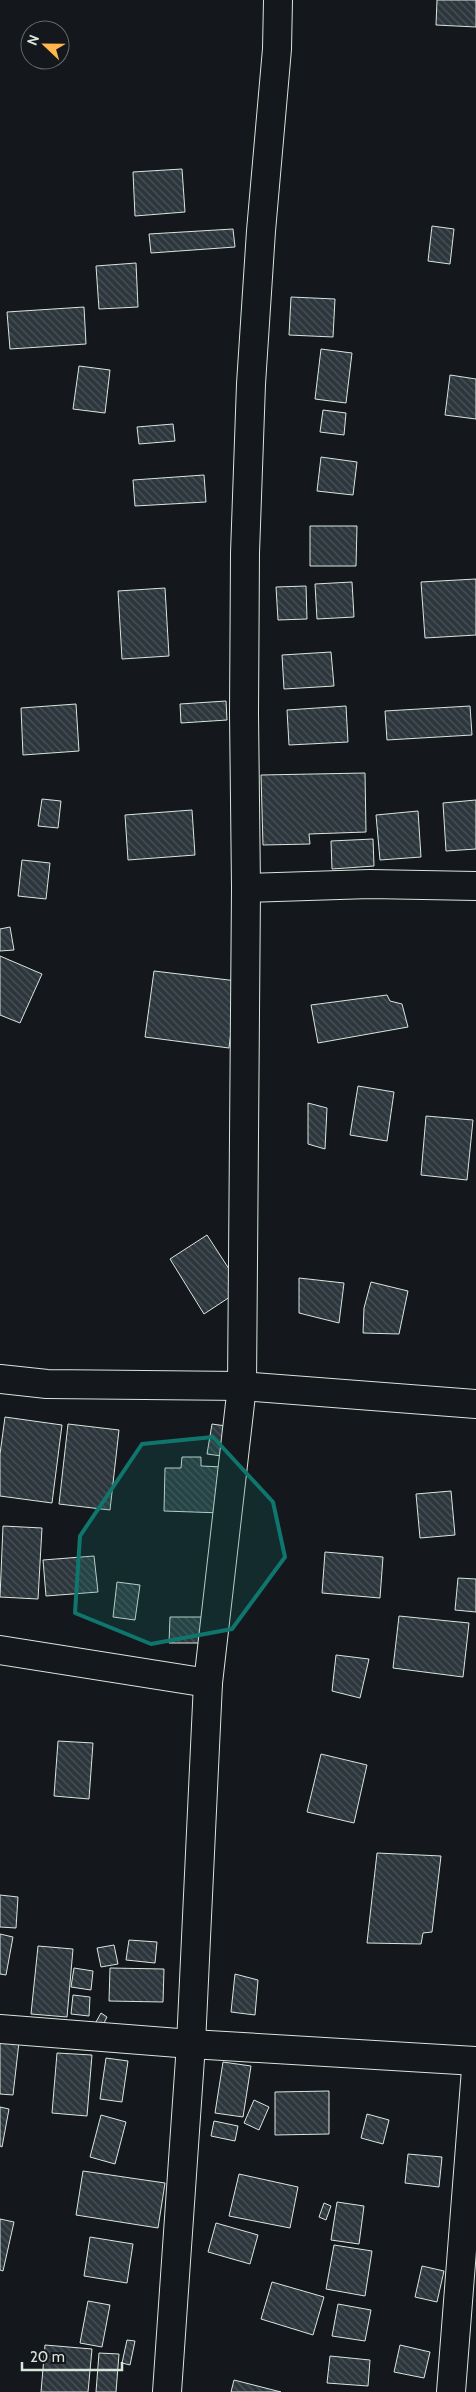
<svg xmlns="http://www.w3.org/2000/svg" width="476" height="2392" font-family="Cabin,sans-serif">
<defs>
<pattern id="building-back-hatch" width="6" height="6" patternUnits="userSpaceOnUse" patternTransform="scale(1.25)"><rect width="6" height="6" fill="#2c363c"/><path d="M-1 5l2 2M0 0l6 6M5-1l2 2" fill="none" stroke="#4a5358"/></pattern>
</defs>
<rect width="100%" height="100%" fill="#14181c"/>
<g fill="url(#building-back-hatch)" stroke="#d8e6dc">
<path d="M 437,0 L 476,0 L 476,27 L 436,25 Z"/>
<path d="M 182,169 L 185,212 L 135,216 L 133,172 Z"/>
<path d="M 432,226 L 454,229 L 450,264 L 428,261 Z"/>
<path d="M 233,229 L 235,247 L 151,253 L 149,234 Z"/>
<path d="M 136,263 L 138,307 L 99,309 L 96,266 Z"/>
<path d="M 291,297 L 335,299 L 333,337 L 289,335 Z"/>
<path d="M 84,307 L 86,344 L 10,349 L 7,312 Z"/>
<path d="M 321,349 L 352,353 L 346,403 L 315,399 Z"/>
<path d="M 79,366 L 110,370 L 105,413 L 73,409 Z"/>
<path d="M 450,375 L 476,379 L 476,419 L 445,415 Z"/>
<path d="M 323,410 L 346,413 L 344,435 L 320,432 Z"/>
<path d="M 173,424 L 175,441 L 139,444 L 137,427 Z"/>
<path d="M 321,457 L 357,462 L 353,495 L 317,491 Z"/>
<path d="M 204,475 L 206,502 L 135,506 L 133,480 Z"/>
<path d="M 310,526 L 357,526 L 356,566 L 310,566 Z"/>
<path d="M 476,579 L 476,635 L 425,638 L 421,582 Z"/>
<path d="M 352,582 L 354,617 L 317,619 L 315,584 Z"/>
<path d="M 306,586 L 307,619 L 278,620 L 276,587 Z"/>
<path d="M 165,588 L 169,656 L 122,659 L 118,591 Z"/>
<path d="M 331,652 L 334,686 L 284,689 L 282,655 Z"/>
<path d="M 226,701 L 227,720 L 181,723 L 180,704 Z"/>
<path d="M 76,704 L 79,751 L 23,755 L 21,708 Z"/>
<path d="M 346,706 L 348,742 L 289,745 L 287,710 Z"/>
<path d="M 470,706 L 472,735 L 387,740 L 385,711 Z"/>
<path d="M 365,773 L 366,832 L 309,834 L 310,844 L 263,845 L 261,775 Z"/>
<path d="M 42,799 L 61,801 L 58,828 L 38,826 Z"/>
<path d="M 476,800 L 476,849 L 446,851 L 443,803 Z"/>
<path d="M 192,810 L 195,855 L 128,860 L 125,815 Z"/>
<path d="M 418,811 L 421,857 L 380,860 L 376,815 Z"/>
<path d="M 373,839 L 374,866 L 332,869 L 331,841 Z"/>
<path d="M 22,860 L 50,863 L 46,899 L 18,896 Z"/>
<path d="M 10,927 L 14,950 L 0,951 L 0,929 Z"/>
<path d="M 0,956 L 42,974 L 20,1023 L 0,1015 Z"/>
<path d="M 154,971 L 237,981 L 229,1048 L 145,1037 Z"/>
<path d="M 387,995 L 390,1001 L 402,1004 L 408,1027 L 318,1043 L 311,1005 Z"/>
<path d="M 358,1086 L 394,1092 L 387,1141 L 350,1135 Z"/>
<path d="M 308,1103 L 327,1108 L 325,1149 L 308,1144 Z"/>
<path d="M 426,1116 L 473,1120 L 467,1180 L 421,1175 Z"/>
<path d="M 207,1235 L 242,1289 L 204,1314 L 170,1259 Z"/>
<path d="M 299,1278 L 344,1283 L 339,1323 L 299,1313 Z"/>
<path d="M 371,1282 L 408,1291 L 399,1334 L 363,1333 L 364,1308 Z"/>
<path d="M 5,1417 L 62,1425 L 52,1503 L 0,1496 L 0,1454 Z"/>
<path d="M 68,1424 L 119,1430 L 110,1510 L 59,1504 Z"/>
<path d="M 212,1424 L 233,1427 L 229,1457 L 207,1454 Z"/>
<path d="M 182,1457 L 201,1457 L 201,1466 L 223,1467 L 222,1513 L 164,1511 L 165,1468 L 181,1468 Z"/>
<path d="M 451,1491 L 455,1535 L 420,1538 L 416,1494 Z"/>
<path d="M 3,1526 L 42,1528 L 38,1599 L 0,1597 Z"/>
<path d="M 325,1552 L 383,1557 L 380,1598 L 322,1593 Z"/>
<path d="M 94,1556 L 98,1592 L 46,1596 L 43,1560 Z"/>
<path d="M 458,1578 L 476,1579 L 476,1612 L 455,1610 Z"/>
<path d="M 117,1582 L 140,1585 L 135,1620 L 113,1617 Z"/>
<path d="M 399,1616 L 469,1623 L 463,1677 L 393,1668 Z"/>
<path d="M 170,1617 L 207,1617 L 206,1643 L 169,1643 Z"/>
<path d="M 336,1655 L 369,1659 L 360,1698 L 332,1691 Z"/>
<path d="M 58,1741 L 93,1743 L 89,1799 L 54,1796 Z"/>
<path d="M 321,1754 L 367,1765 L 354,1823 L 307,1812 Z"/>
<path d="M 377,1853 L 441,1856 L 432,1932 L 423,1933 L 421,1944 L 367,1943 Z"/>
<path d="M 0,1895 L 18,1897 L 16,1928 L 0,1927 Z"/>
<path d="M 0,1934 L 13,1937 L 6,1975 L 0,1974 Z"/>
<path d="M 129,1940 L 157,1942 L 155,1963 L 126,1960 Z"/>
<path d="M 114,1945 L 118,1964 L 101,1967 L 97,1948 Z"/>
<path d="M 38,1946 L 73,1949 L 67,2017 L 31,2014 Z"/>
<path d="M 74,1968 L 93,1971 L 91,1990 L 71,1987 Z"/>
<path d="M 110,1968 L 164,1969 L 163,2002 L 109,2001 Z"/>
<path d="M 235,1974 L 258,1980 L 255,2015 L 231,2012 Z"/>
<path d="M 73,1995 L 90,1997 L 89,2016 L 71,2014 Z"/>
<path d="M 101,2013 L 107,2017 L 103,2025 L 96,2022 Z"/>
<path d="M 0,2040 L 19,2042 L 13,2095 L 0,2094 Z"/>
<path d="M 57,2053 L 92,2055 L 87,2116 L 52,2113 Z"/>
<path d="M 106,2058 L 128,2061 L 122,2102 L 100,2099 Z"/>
<path d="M 223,2062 L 251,2066 L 243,2117 L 215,2113 Z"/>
<path d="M 329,2091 L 329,2134 L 275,2135 L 275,2092 Z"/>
<path d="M 254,2100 L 269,2107 L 259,2130 L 244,2123 Z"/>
<path d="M 0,2107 L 9,2109 L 2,2147 L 0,2146 Z"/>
<path d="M 367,2114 L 389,2120 L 383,2144 L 361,2138 Z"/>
<path d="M 101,2115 L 126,2122 L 115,2164 L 90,2157 Z"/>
<path d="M 214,2121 L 238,2126 L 235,2141 L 211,2136 Z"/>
<path d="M 408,2154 L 442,2157 L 439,2187 L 405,2183 Z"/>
<path d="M 83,2171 L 165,2183 L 158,2228 L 76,2215 Z"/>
<path d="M 239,2174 L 298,2187 L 290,2228 L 229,2216 Z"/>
<path d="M 337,2202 L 364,2206 L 359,2244 L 331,2240 Z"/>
<path d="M 324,2203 L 331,2206 L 326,2220 L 319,2217 Z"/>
<path d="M 0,2219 L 14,2222 L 3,2271 L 0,2270 Z"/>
<path d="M 216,2223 L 258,2235 L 250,2264 L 208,2252 Z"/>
<path d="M 90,2237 L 133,2244 L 127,2283 L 84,2276 Z"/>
<path d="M 334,2245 L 372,2251 L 365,2296 L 326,2289 Z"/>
<path d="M 422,2266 L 444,2271 L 437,2302 L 415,2297 Z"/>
<path d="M 272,2282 L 324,2297 L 313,2335 L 261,2319 Z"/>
<path d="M 88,2301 L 110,2305 L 102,2347 L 80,2343 Z"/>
<path d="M 338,2304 L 371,2310 L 365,2341 L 332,2336 Z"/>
<path d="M 127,2340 L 135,2341 L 130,2365 L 122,2363 Z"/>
<path d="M 45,2345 L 92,2349 L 88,2392 L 41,2392 Z"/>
<path d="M 400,2345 L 430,2352 L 424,2378 L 394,2372 Z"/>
<path d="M 99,2353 L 119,2354 L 116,2392 L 96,2392 Z"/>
<path d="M 330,2356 L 370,2360 L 368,2386 L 327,2383 Z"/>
<path d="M 234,2380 L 281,2392 L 231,2392 Z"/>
</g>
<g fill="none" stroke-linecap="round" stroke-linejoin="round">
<g stroke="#d8e6dc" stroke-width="30">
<g id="minor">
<path d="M 246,888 L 370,884 L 476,886"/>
<path d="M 0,1379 L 47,1384 L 242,1386 L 476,1404"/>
<path d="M 0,1650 L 208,1683"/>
<path d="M 0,2029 L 191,2044 L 476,2061"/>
<path d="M 167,2392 L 191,2044 L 208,1683 L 242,1386 L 246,888 L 244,713 L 245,553 L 251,384 L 261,231 L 277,49 L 278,0"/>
<path d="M 451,2392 L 476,2069"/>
</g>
</g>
<use href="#minor" stroke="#14181c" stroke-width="28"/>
</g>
<path fill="#0f766e" fill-opacity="0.2" stroke="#0f766e" stroke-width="4" stroke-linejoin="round" d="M 213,1437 L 273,1502 L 285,1557 L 232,1629 L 151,1644 L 75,1613 L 80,1536 L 142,1444 Z"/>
<g transform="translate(45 45) rotate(292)"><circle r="24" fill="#14181c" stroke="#626a69"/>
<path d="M0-4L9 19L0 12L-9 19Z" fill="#ffb74d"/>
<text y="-8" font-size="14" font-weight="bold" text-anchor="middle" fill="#d8e6dc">N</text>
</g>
<path d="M22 2362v8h100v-8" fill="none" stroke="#d8e6dc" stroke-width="2.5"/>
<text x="30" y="2362" font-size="15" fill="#d8e6dc" stroke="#14181c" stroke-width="4" paint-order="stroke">20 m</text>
</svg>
